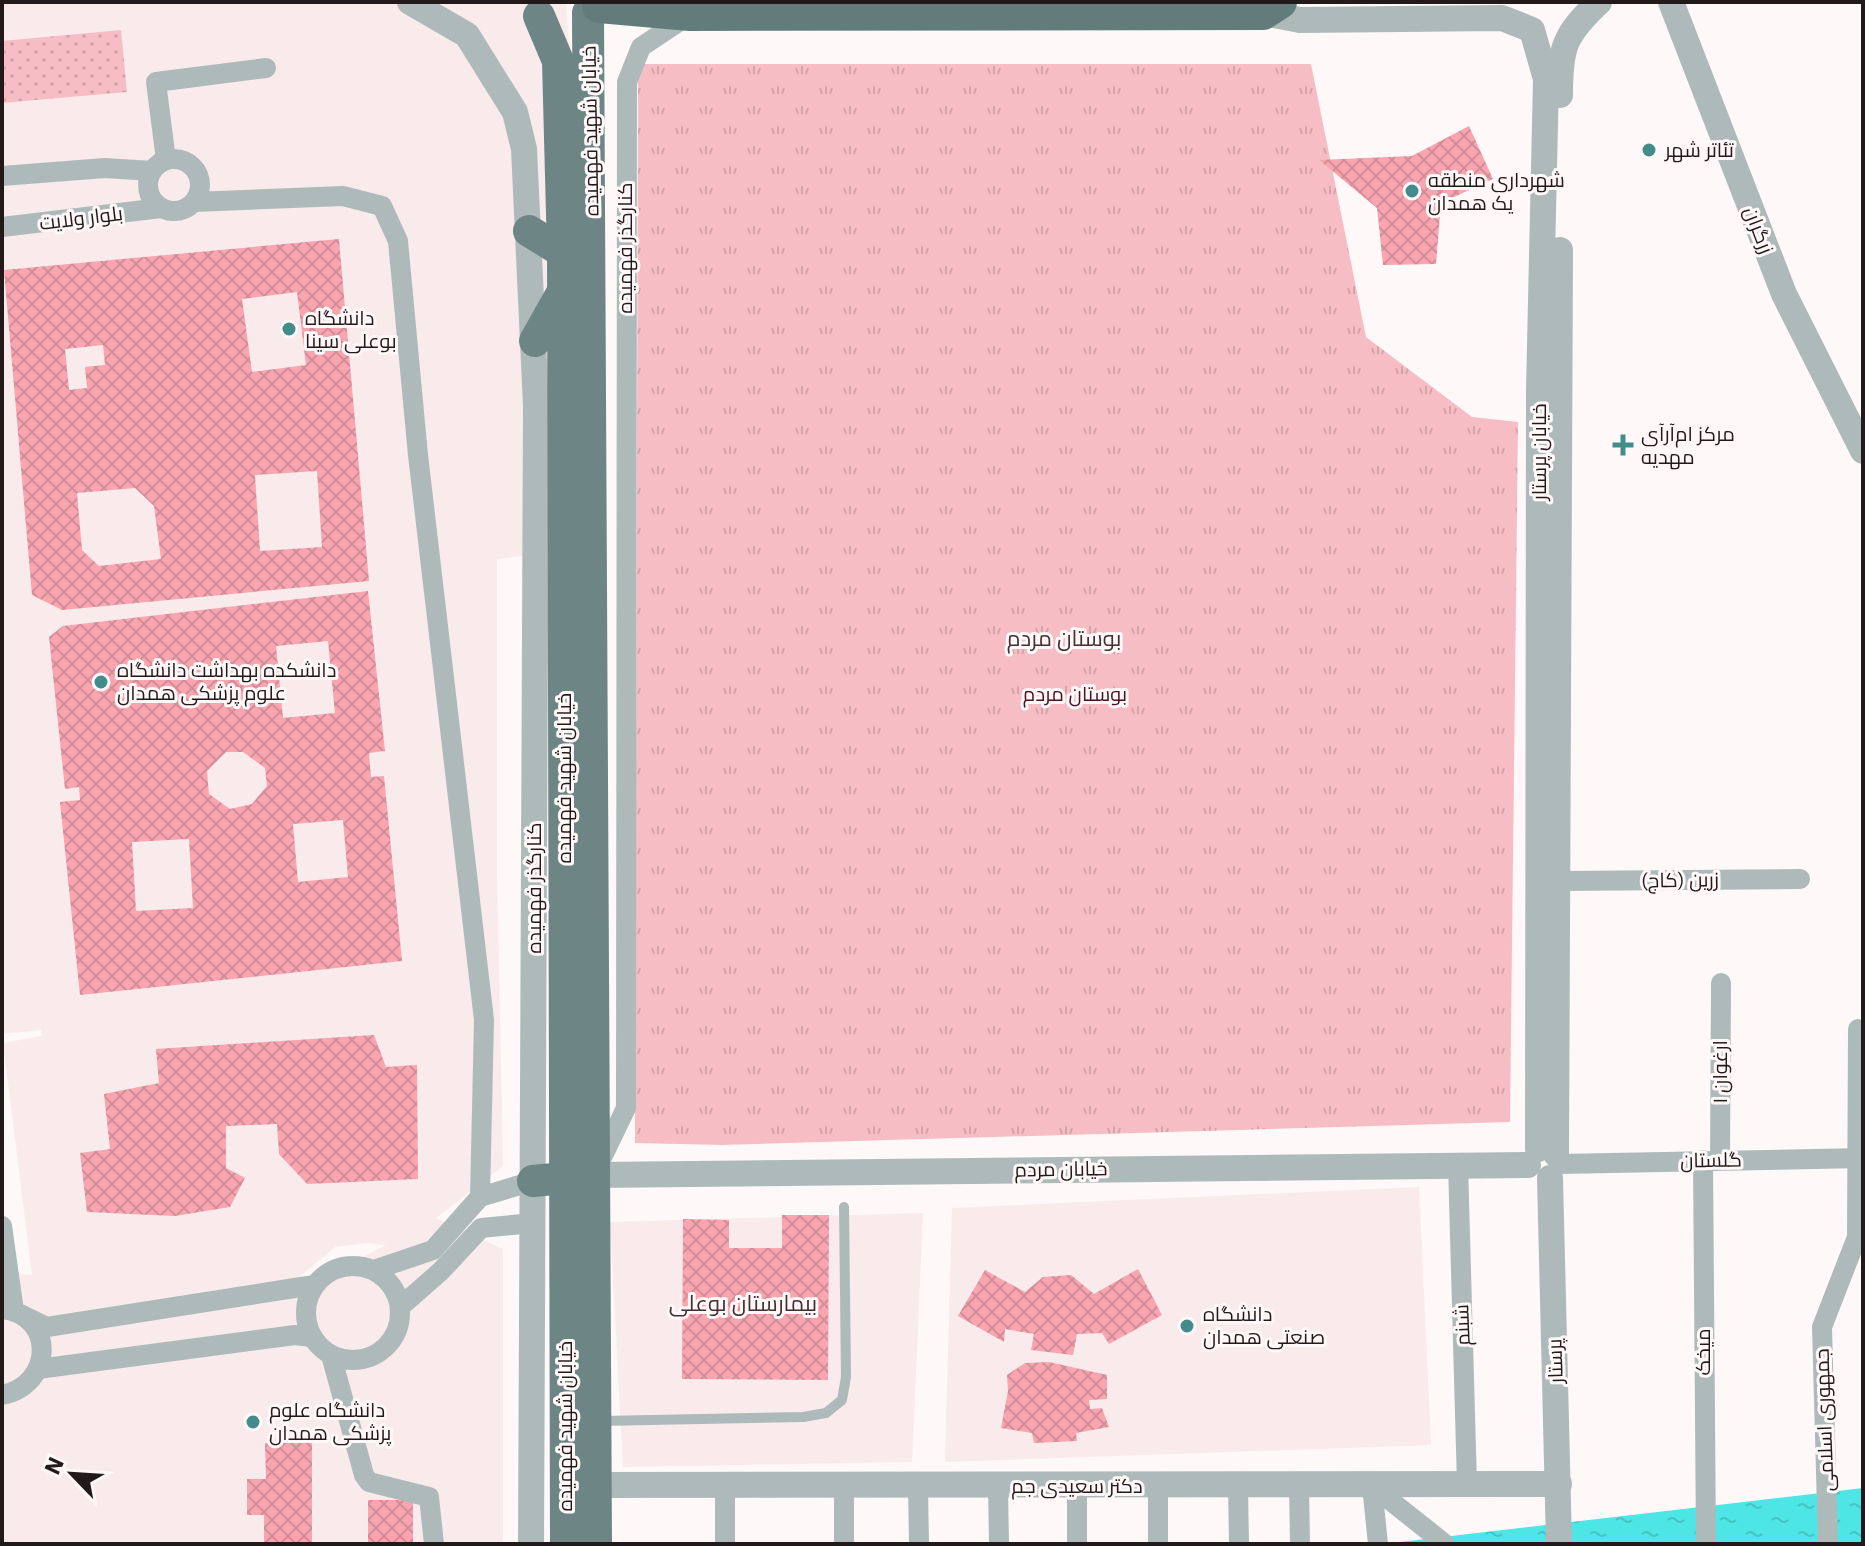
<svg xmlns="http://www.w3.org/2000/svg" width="1865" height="1546" font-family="'IBM Plex Sans',Cairo,sans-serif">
<defs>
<pattern id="grass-dots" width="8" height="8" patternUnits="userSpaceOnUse" patternTransform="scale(2)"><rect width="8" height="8" fill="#f6bec4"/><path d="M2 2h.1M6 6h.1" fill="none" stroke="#d3a3a8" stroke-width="1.8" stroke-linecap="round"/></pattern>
<pattern id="park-tufts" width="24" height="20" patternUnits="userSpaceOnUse" patternTransform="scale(2)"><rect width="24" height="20" fill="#f6bec4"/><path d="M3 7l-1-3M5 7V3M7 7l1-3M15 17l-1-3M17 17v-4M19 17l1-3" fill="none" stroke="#d3a3a8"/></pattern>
<pattern id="water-ripples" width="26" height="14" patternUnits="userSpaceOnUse" patternTransform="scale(2)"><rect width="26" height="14" fill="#4ee5e6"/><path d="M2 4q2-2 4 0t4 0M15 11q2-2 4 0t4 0" fill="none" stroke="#44c4c5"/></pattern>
<pattern id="building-cross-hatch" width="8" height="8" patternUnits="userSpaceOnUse" patternTransform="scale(2)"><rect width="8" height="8" fill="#f8a5b0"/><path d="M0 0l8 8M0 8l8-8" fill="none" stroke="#d48d97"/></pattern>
</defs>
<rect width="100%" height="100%" fill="#fef8f9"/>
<g fill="#f9eaeb" fill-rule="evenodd">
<path d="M 2,2 L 566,2 L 573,108 L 578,550 L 497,559 L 497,875 L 503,1166 L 436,1218 L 503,1249 L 503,1544 L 2,1544 L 2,1273 L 32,1275 L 3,1043 L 42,1036 L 41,1030 L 2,1034 ZM 367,1243 L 386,1245 L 281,1300 L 203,1292 L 296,1280 L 335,1247 Z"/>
<path d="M 1419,1187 L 1431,1445 L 945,1462 L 952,1208 Z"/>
<path d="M 923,1213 L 912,1462 L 623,1467 L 610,1222 Z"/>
</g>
<path fill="url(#grass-dots)" d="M 121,30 L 127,92 L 2,103 L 2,41 Z"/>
<path fill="url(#park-tufts)" d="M 638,64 L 1311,64 L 1366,337 L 1472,417 L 1518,422 L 1510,1122 L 722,1145 L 635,1143 Z"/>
<path fill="url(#water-ripples)" d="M 1863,1488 L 1863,1544 L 1383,1544 Z"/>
<g fill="url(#building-cross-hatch)" fill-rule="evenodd">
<path d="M 1469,126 L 1493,179 L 1441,203 L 1436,264 L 1383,265 L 1377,208 L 1319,160 L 1412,156 Z"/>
<path d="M 339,239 L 369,581 L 62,610 L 32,595 L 4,270 ZM 297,292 L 306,365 L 252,372 L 242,299 ZM 103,345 L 105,365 L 85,367 L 87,388 L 69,390 L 65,349 ZM 317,471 L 322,547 L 260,551 L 255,475 ZM 135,488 L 154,506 L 161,559 L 99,566 L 82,550 L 77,493 Z"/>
<path d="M 368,591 L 385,751 L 369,753 L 371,777 L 384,776 L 402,961 L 80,995 L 60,802 L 80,800 L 79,787 L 65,789 L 49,637 L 63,626 ZM 328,641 L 335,713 L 283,718 L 276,646 ZM 226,752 L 243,752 L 265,768 L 267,786 L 252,804 L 230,809 L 209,794 L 207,771 ZM 343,820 L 348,877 L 298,882 L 293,824 ZM 189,839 L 193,908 L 136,911 L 132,842 Z"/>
<path d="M 374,1035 L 386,1067 L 417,1065 L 418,1179 L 307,1184 L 279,1154 L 277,1124 L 226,1126 L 226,1168 L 245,1178 L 230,1207 L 175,1216 L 87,1212 L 80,1153 L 110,1149 L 104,1094 L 159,1083 L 156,1049 Z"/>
<path d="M 782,1215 L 829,1215 L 828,1380 L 682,1379 L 683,1219 L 729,1220 L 729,1248 L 782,1248 Z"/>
<path d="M 1138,1269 L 1162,1315 L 1109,1344 L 1102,1333 L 1077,1334 L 1073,1355 L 1031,1350 L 1034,1334 L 1005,1329 L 1004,1342 L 958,1316 L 985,1270 L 1025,1292 L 1043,1277 L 1071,1275 L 1094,1294 Z"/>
<path d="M 1049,1362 L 1107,1375 L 1107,1399 L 1089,1400 L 1090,1409 L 1102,1408 L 1109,1427 L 1076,1433 L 1077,1441 L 1034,1443 L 1032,1433 L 1001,1428 L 1008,1391 L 1007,1375 L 1025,1363 Z"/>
<path d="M 312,1442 L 312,1544 L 264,1544 L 264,1515 L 247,1515 L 247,1479 L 266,1479 L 265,1443 Z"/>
<rect x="368" y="1500" width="45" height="44"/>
</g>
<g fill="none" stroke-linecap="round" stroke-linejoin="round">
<path stroke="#aebaba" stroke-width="10" d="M 601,1421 L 803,1417 L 826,1413 L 842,1400 L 846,1377 L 844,1207"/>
<g stroke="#aebaba" stroke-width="20">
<circle cx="174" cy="185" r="26"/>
<path d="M 166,160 L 156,82 L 266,68"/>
<path d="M 2,176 L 105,168 L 152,171"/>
<path d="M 194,202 L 343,196 L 382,206 L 398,241 L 418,455 L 484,1020 L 480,1197"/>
<path d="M 2,227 L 161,208"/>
<path d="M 1560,881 L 1800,879"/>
<path d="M 1703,1160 L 1706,1544"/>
<path d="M 1720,1160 L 1721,983"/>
<path d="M 599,1164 L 626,1108 L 627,82 L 641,47 L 689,15"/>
<path d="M 1458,1164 L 1467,1485"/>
<path d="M 1559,1164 L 1863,1158"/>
<path d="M 2,1226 L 14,1311"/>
<circle cx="353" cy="1313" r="47"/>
<path d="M 374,1270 L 433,1250 L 480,1197 L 533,1181"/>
<path d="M 400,1307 L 441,1271 L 481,1228 L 533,1223"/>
<path d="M 2,1309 C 56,1315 54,1385 2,1395"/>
<path d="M 22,1315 L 47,1327 L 314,1285"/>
<path d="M 331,1355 L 364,1475 L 369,1482 L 429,1497 L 434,1544"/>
<path d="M 38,1369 L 295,1335 L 312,1337"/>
<path d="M 725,1485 L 725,1544"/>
<path d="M 844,1486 L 844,1544"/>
<path d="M 918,1486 L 919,1544"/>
<path d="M 998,1486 L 999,1544"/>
<path d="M 1158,1486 L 1158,1544"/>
<path d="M 1238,1486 L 1239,1544"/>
<path d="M 1299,1486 L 1300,1544"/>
<path d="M 1372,1486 L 1445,1544"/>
<path d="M 1372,1486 L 1378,1544"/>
<path d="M 1077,1544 L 1077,1486"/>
<path d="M 1828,1544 L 1822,1327 L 1857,1237 L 1858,1029"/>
</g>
<g stroke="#aebaba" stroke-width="26">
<path d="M 410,2 L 467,35 L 515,112 L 524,149 L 536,406 L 531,1544"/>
<path d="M 1671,2 L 1784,294 L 1863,451"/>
<path d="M 1263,13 L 1300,20 L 1502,18 L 1532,30 L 1546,79 L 1539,390 L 1538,1149"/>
<path d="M 1560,95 C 1560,47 1564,35 1599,2"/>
<path d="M 1556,1154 L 1560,250"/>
<path d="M 594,1175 L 1528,1165"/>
<path d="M 1550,1178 L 1559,1544"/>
<path d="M 595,1485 L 1559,1484"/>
</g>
<g stroke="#6e8585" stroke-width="32">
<path d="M 588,13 L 596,1544"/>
<path d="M 539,16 L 558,61 L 563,252 L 566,1544"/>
<path d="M 529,231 L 563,252"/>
<path d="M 535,341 L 562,293"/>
<path d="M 533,1181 L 564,1178"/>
</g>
<path stroke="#627c7c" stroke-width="34" d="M 599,6 L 690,14 L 1263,13 L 1280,2"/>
</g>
<g fill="#448c8c" stroke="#fef8f9" stroke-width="3">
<circle cx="1649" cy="150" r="8"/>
<circle cx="1412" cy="191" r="8"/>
<circle cx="289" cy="329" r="8"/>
<path d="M1619 433h8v8h8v8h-8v8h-8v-8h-8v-8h8z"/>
<circle cx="101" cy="682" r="8"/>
<circle cx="1187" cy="1326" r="8"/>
<circle cx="253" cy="1422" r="8"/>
</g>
<g text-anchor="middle" stroke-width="6" stroke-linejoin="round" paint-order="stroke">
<g font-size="20" fill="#23191a" stroke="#fef8f9">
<text transform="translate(590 131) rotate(-91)" y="7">خیابان شهید فهمیده</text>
<text transform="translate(81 218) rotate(-7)" y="7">بلوار ولایت</text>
<text transform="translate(1759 230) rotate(69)" y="7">زرگران</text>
<text transform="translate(625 248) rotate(-90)" y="7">کنارگذر فهمیده</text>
<text transform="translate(1539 452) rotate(-90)" y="7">خیابان پرستار</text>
<text transform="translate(564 778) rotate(-90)" y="7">خیابان شهید فهمیده</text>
<text transform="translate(1680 880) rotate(-1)" y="7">زرین (کاج)</text>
<text transform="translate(534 888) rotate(-90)" y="7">کنارگذر فهمیده</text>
<text transform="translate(1720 1072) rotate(-90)" y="7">ارغوان ۱</text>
<text transform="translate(1711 1160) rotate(-1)" y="7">گلستان</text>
<text transform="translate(1061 1169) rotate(-1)" y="7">خیابان مردم</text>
<text transform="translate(1462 1325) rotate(-92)" y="7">شبنم</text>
<text transform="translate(1703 1352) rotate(-90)" y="7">میخک</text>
<text transform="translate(1555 1361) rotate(-92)" y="7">پرستار</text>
<text transform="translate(1824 1420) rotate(-92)" y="7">جمهوری اسلامی</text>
<text transform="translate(565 1426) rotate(-90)" y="7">خیابان شهید فهمیده</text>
<text x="1077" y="1493">دکتر سعیدی جم</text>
</g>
<g font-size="20" fill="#23191a" stroke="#fef8f9" text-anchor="start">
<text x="1665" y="157">تئاتر شهر</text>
<text x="1428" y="187">شهرداری منطقه<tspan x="1428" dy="23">یک همدان</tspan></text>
<text x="305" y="325">دانشگاه<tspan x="305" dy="23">بوعلی سینا</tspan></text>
<text x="1641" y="441">مرکز ام‌آر‌آی<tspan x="1641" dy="23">مهدیه</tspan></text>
<text x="117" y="677">دانشکده بهداشت دانشگاه<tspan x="117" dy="23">علوم پزشکی همدان</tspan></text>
<text x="1203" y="1321">دانشگاه<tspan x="1203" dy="23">صنعتی همدان</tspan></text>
<text x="269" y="1417">دانشگاه علوم<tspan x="269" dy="23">پزشکی همدان</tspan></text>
</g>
<g font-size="20" fill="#4f101f" stroke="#fef8f9">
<text x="1075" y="701">بوستان مردم</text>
</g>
<g font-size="22" fill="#432e30" stroke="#fef8f9">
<text x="1064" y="646">بوستان مردم</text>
<text x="743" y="1311">بیمارستان بوعلی</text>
</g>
</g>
<rect width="1865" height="1546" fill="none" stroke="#23191a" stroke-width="8"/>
<g transform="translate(72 1474) rotate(295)" stroke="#fef8f9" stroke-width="6" paint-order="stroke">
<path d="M0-6L14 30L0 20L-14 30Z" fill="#23191a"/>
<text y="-12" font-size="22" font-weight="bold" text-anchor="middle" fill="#23191a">N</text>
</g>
</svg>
